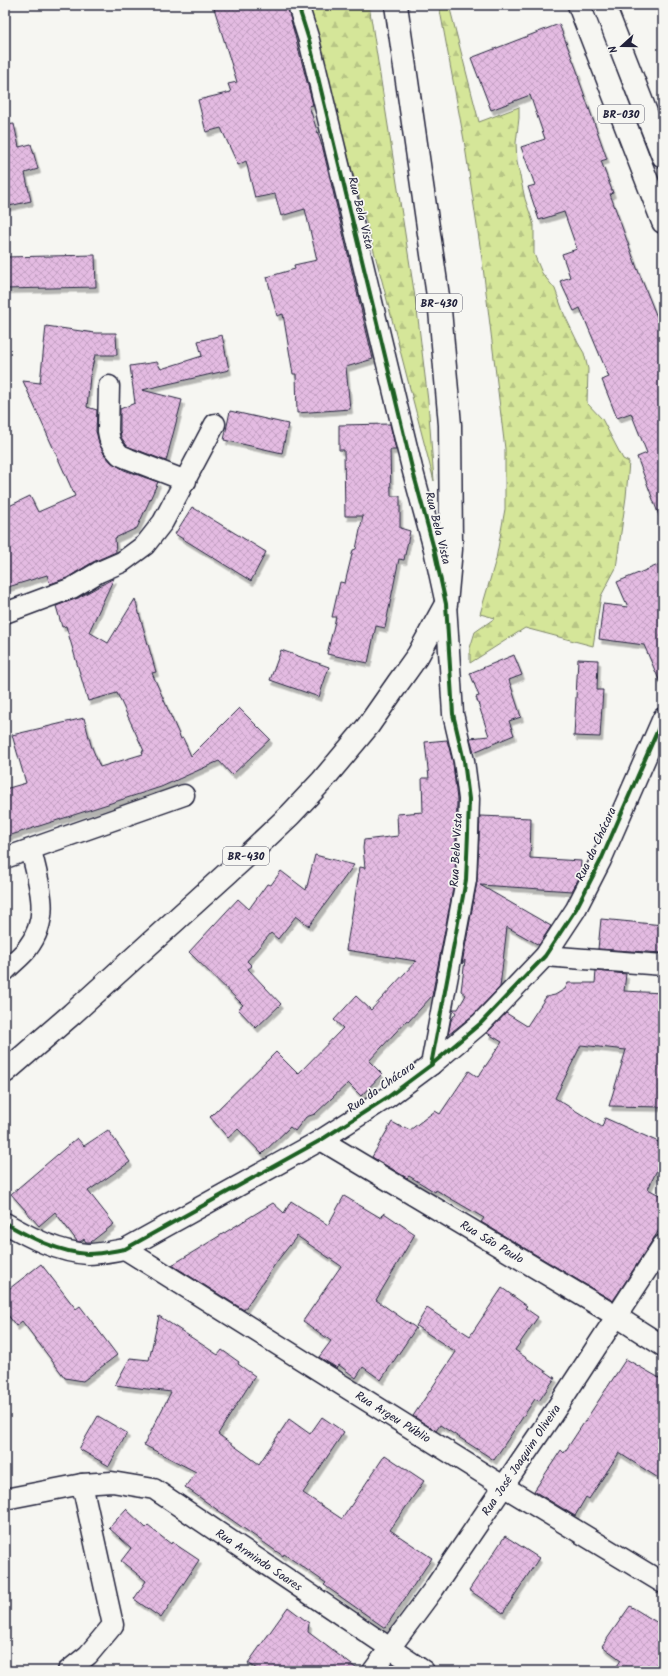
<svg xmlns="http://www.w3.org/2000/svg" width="668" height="1676" font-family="Kalam,sans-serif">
<defs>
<pattern id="forest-firs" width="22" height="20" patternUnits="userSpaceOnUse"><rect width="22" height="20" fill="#d5e699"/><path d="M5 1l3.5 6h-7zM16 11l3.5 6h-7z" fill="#b7c585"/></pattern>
<pattern id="building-cross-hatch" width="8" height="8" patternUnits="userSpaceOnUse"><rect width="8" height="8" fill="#e4bbe2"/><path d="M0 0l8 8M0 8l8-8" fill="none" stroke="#c3a0c3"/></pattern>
<filter id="shadow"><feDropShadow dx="2.5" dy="4.5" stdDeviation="0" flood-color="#0004"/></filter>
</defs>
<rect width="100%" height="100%" fill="#f6f6f2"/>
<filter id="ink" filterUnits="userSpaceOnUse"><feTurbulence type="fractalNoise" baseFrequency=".025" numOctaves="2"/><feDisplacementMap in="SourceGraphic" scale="8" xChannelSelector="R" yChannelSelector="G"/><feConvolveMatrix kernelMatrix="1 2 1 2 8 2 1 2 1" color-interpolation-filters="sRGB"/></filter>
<g filter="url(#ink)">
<g fill="url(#forest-firs)" stroke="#7c846a">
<path d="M 307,5 L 369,5 L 417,310 L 428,401 L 434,481 L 381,277 Z"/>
<path d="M 439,5 L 449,5 L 479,122 L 519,107 L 519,118 L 516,143 L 517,162 L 525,199 L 534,225 L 534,254 L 542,273 L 555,289 L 564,314 L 578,343 L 584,353 L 588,369 L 587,403 L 602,419 L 623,459 L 629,462 L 626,497 L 616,568 L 601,596 L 593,646 L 525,628 L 470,663 L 470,648 L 475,632 L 495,618 L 480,614 L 496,559 L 505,509 L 505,449 L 482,259 L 464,140 Z"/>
</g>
<g fill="url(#building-cross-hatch)" stroke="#22223b" filter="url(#shadow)">
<path d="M 213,5 L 287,5 L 313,105 L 309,106 L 323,149 L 373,359 L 346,367 L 350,409 L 297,413 L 296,374 L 293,374 L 283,314 L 277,316 L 267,277 L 295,269 L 294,265 L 317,260 L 305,209 L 281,216 L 275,194 L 255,198 L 246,161 L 238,165 L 221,128 L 206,132 L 198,100 L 231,92 L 228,84 L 237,82 Z"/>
<path d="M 559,24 L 579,76 L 578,77 L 607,159 L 601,161 L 613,193 L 610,194 L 637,268 L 663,332 L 663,521 L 661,521 L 637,457 L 647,453 L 631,413 L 617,418 L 602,380 L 609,377 L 580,308 L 574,311 L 560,281 L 570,277 L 562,254 L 577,249 L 564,212 L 539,220 L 528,187 L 535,185 L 521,147 L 545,139 L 530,95 L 491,110 L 471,58 Z"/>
<path d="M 14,124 L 19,147 L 31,144 L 38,169 L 25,173 L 31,201 L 5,207 L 5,125 Z"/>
<path d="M 95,255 L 96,287 L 5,289 L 5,257 Z"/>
<path d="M 46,326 L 95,333 L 116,333 L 117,355 L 95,355 L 90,376 L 87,407 L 97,410 L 96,431 L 99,443 L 104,454 L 111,462 L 124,470 L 158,482 L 137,528 L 115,538 L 116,552 L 93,562 L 67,578 L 50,584 L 47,575 L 5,588 L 5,508 L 30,496 L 38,512 L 75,496 L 23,381 L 40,383 Z"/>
<path d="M 222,335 L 229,370 L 142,390 L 182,400 L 166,461 L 127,446 L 121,437 L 120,430 L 120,409 L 135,403 L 130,366 L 157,362 L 161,369 L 202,356 L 198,341 Z"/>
<path d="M 230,411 L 288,424 L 282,453 L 224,440 Z"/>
<path d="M 390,424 L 396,450 L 390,450 L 391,496 L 400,496 L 400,528 L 410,531 L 404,560 L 399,559 L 385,628 L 376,626 L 368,663 L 327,654 L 336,617 L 332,617 L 340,582 L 345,583 L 353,550 L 356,549 L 363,516 L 345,516 L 344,450 L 339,450 L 339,425 Z"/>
<path d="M 192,507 L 266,552 L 251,581 L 175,534 Z"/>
<path d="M 663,563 L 663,689 L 644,645 L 599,639 L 603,604 L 628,607 L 617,582 Z"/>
<path d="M 114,578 L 89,632 L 108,643 L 135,599 L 156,672 L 152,673 L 181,739 L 183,738 L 191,756 L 239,708 L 270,739 L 232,775 L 219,761 L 161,787 L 5,837 L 5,789 L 26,783 L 12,735 L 84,718 L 91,745 L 100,767 L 143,754 L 142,751 L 144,751 L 117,693 L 88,701 L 66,626 L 62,627 L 56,606 L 78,598 Z"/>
<path d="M 281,650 L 329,667 L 319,697 L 270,680 Z"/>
<path d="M 514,655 L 522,675 L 509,680 L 521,717 L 509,721 L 514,735 L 474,752 L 470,738 L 489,736 L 476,697 L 479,696 L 470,673 Z"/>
<path d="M 578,659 L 598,660 L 597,690 L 603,690 L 600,737 L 574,736 Z"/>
<path d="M 447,740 L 453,763 L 457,800 L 455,879 L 432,996 L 408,1022 L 407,1020 L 369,1061 L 382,1074 L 361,1096 L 348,1083 L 315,1114 L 306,1117 L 295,1131 L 290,1127 L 262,1154 L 238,1129 L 228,1138 L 210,1117 L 276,1052 L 298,1074 L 343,1028 L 334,1020 L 356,996 L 371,1010 L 416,961 L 346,950 L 360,867 L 365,868 L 363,848 L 364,840 L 398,836 L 397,814 L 423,812 L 422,778 L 429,778 L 425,742 Z"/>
<path d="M 480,816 L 531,818 L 530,858 L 581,861 L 580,876 L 572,891 L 480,885 L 551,926 L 539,945 L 507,927 L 500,987 L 473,1015 L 448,1035 L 451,1020 L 456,1013 L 453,1009 L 458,1009 L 466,995 L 461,991 L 465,960 L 462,964 L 477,882 Z"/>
<path d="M 315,855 L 354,865 L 309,926 L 296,916 L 278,939 L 271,933 L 247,961 L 252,966 L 248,969 L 281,1004 L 256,1028 L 238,1009 L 243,1005 L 189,952 L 238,899 L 249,909 L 267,884 L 271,885 L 281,871 L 306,890 Z"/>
<path d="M 601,919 L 663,925 L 663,953 L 598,949 Z"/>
<path d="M 596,971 L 626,974 L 624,991 L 663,993 L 663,1107 L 609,1106 L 626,1050 L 581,1045 L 555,1098 L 602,1127 L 605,1118 L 663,1144 L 663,1157 L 648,1189 L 663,1197 L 663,1224 L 613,1301 L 481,1222 L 484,1218 L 436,1190 L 435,1192 L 409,1176 L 407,1178 L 372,1157 L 392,1122 L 403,1128 L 404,1127 L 410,1130 L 435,1111 L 440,1114 L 469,1071 L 478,1077 L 502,1042 L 487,1033 L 506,1013 L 527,1026 L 546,997 L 555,995 L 565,989 L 568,983 L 595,983 Z"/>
<path d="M 108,1130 L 130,1162 L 88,1191 L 114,1224 L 91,1242 L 86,1242 L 84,1239 L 80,1242 L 77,1241 L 55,1212 L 39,1226 L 11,1194 L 77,1138 L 84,1146 Z"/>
<path d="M 344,1196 L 381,1218 L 384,1213 L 415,1234 L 376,1300 L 416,1328 L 381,1380 L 363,1367 L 356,1378 L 339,1365 L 337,1368 L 319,1357 L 331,1341 L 303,1321 L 341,1266 L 297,1236 L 278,1260 L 244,1310 L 172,1265 L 273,1203 L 284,1213 L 291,1201 L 328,1225 Z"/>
<path d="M 41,1264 L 76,1309 L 80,1306 L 117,1355 L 83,1381 L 65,1378 L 22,1321 L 16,1326 L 5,1311 L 5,1292 Z"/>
<path d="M 502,1288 L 527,1306 L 525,1308 L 538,1317 L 515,1350 L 555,1378 L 539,1401 L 535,1399 L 494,1460 L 440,1425 L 436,1431 L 413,1416 L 456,1352 L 416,1326 L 427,1308 L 470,1336 Z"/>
<path d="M 159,1316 L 218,1355 L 222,1350 L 239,1362 L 238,1364 L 255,1376 L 218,1434 L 259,1464 L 289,1419 L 310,1434 L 322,1417 L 344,1432 L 303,1493 L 342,1519 L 385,1455 L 424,1481 L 390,1530 L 432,1558 L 385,1628 L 324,1585 L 326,1583 L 284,1554 L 283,1556 L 185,1487 L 196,1472 L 144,1445 L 171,1392 L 115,1385 L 130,1358 L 149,1360 Z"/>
<path d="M 626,1359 L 663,1380 L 663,1481 L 619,1453 L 589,1499 L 586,1497 L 575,1516 L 534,1491 L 561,1450 L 564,1453 Z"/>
<path d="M 98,1416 L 127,1433 L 109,1466 L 79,1449 Z"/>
<path d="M 126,1509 L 146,1528 L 148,1526 L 171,1544 L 172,1542 L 199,1560 L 161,1618 L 134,1599 L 146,1581 L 121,1561 L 131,1548 L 109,1528 Z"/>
<path d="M 505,1536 L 539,1558 L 503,1613 L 469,1590 Z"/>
<path d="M 630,1606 L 663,1626 L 663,1671 L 614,1671 L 621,1660 L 602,1646 Z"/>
<path d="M 288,1607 L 309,1623 L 308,1632 L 360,1671 L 260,1671 L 248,1663 Z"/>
</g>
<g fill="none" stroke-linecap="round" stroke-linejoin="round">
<g stroke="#22223b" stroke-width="23">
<g id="minor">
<path d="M 298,5 L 309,40 L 412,468 L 434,549 L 446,604 L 453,714 L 464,761 L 469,799 L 468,833 L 466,880 L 431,1065"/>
<path d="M 109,386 L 108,431 L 110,441 L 114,448 L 120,455 L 129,459 L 186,481"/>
<path d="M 5,613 L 72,588 L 99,572 L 122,562 L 145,545 L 163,522 L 215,424"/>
<path d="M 5,858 L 184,795"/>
<path d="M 545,956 L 663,965"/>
<path d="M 5,971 C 12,963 21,957 27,949 C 52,917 39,885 31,850"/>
<path d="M 321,1140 L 616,1316 L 663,1346"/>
<path d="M 5,1223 C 31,1238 58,1252 88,1254 C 100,1254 113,1251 125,1249 L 321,1140 L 388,1097 L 431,1065 L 481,1023 L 545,956 L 576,909 L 601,860 L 663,718"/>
<path d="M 125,1249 L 503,1486 L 663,1583"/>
<path d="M 82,1484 L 112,1482 L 154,1489 L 424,1671"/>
<path d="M 5,1499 L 82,1484 L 113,1625 L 88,1655 L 68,1671"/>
<path d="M 373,1671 L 433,1590 L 552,1415 L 663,1245"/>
</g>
</g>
<g stroke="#22223b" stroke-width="25">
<g id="primary">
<path d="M 579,5 L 663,222"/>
<path d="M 604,5 L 663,156"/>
<path d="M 5,1072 L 72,1014 L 252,851 L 290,815 L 322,781 L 368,726 L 398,683 L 418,655 L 446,604 L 451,549 L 450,425 L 440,310 L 396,5"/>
</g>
</g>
<use href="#minor" stroke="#f6f6f2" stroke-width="20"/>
<use href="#primary" stroke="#f6f6f2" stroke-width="22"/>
<g stroke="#f6f6f2" stroke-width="6">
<g id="cycleway">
<path d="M 298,5 L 309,40 L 412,468 L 434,549 L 446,604 L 453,714 L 464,761 L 469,799 L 468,833 L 466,880 L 431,1065"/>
<path d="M 5,1223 C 31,1238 58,1252 88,1254 C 100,1254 113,1251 125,1249 L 321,1140 L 388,1097 L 431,1065 L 481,1023 L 545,956 L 576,909 L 601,860 L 663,718"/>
</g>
</g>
<use href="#cycleway" stroke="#1b5e20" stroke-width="4"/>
</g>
</g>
<g text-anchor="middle" stroke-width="3.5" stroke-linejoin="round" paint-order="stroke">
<g fill="#f6f6f2" stroke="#626272" stroke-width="1">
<rect x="598" y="105" width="46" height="18" rx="3"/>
<rect x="416" y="294" width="46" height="18" rx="3"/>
<rect x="223" y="847" width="46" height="18" rx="3"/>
</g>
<g font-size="11" font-weight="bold" fill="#22223b">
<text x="621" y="118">BR-030</text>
<text x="439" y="307">BR-430</text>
<text x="246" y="860">BR-430</text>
</g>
<g font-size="12" fill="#22223b" stroke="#f6f6f2">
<text transform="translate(361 213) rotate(76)" y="4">Rua Bela Vista</text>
<text transform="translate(438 528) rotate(76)" y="4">Rua Bela Vista</text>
<text transform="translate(596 844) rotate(-65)" y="4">Rua da Chácara</text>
<text transform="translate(456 850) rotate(-87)" y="4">Rua Bela Vista</text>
<text transform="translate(381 1087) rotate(-35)" y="4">Rua da Chácara</text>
<text transform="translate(492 1242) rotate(31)" y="4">Rua São Paulo</text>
<text transform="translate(393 1417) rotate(32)" y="4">Rua Argeu Públio</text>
<text transform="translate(521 1460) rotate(-56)" y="4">Rua José Joaquim Oliveira</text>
<text transform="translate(259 1560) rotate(34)" y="4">Rua Armindo Soares</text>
</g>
</g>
<rect width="668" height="1676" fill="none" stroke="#f6f6f2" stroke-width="20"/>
<rect x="10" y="10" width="648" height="1656" fill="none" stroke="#22223b" stroke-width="1.5" filter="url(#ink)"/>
<g transform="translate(622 46) rotate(249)" stroke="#f6f6f2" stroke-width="3" paint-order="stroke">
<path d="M0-3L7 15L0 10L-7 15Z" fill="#22223b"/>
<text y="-6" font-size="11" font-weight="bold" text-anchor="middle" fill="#22223b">N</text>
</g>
</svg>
